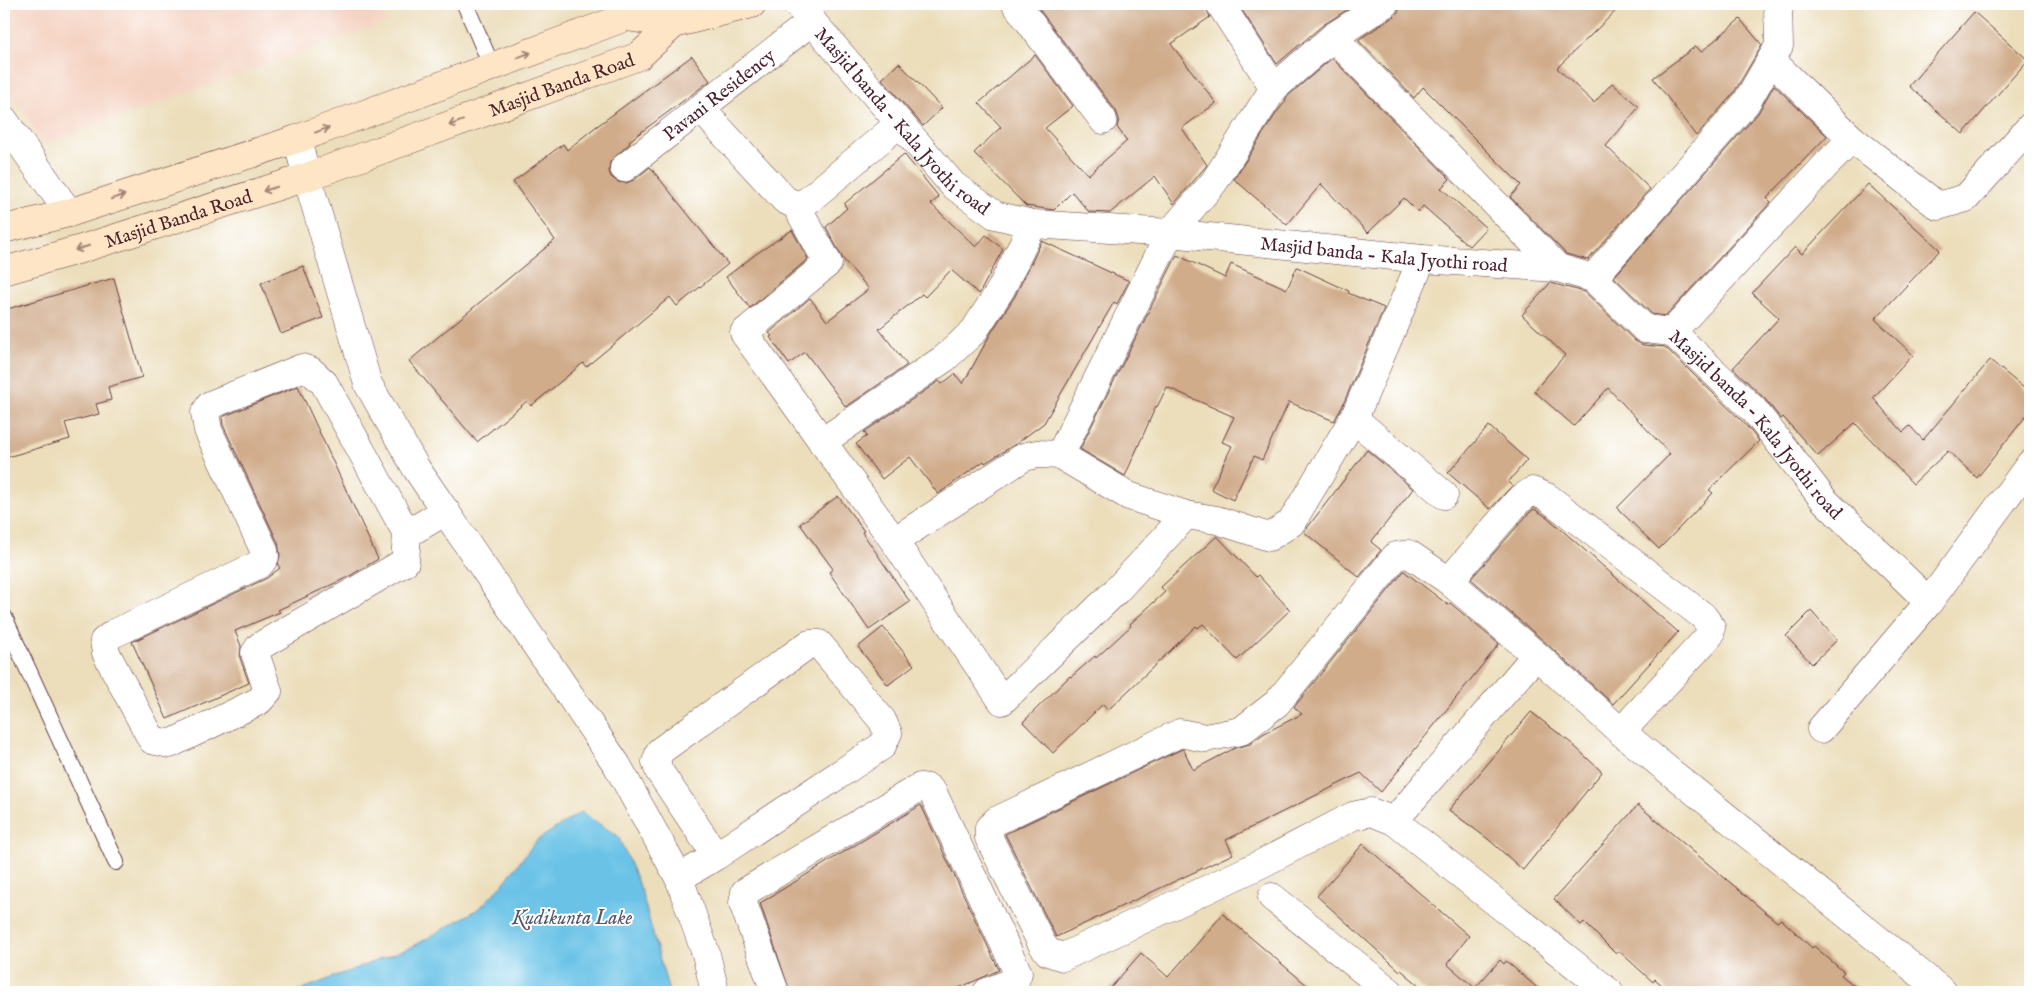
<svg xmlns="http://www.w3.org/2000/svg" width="2034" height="996" font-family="'IM FELL English',serif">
<rect width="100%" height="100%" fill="#fff"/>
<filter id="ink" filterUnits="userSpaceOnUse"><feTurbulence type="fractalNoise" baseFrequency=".02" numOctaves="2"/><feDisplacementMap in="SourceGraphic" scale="10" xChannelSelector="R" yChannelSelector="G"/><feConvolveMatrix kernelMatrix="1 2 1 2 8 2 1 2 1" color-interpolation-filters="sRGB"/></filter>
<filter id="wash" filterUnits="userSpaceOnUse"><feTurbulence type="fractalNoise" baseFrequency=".0096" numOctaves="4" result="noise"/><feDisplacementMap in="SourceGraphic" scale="20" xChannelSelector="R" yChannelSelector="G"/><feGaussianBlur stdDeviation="1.12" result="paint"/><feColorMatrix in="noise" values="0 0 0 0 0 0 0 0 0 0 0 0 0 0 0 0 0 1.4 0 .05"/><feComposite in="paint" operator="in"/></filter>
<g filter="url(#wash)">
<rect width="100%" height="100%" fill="#ecdebb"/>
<path fill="#f5d3c2" d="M 4,4 L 375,4 L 387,22 L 44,144 L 4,83 Z"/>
<path fill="#6ac3e7" stroke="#5a7189" d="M 581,812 L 618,836 L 641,890 L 669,992 L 295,992 L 412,947 L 480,908 L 503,884 L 536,841 Z"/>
<g id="blocks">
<g fill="#d0ac8b">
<path d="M 1035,4 L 1205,4 L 1210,17 L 1171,44 L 1216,103 L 1182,128 L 1207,165 L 1174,204 L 1155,176 L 1110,213 L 1089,212 L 1072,192 L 1054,210 L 1026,206 L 974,153 L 1001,127 L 979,103 L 1035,55 L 1073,106 L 1045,128 L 1088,175 L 1127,141 L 1117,127 L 1119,119 L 1116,111 Z"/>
<path d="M 1238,4 L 1356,4 L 1323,25 L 1277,64 Z"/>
<path d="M 1400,4 L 1623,4 L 1557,68 L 1594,103 L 1612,83 L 1639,107 L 1606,146 L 1650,189 L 1588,260 L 1566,254 L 1510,197 L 1521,185 L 1423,87 L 1414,98 L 1358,40 L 1393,17 L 1398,12 Z"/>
<path d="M 1974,12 L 2028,60 L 1963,134 L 1909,86 Z"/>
<path d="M 1740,19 L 1762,45 L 1733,94 L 1696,136 L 1653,78 L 1696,46 L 1701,52 Z"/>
<path d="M 692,56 L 710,81 L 629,141 L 630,143 L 610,162 L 609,171 L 611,177 L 618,182 L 626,183 L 634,180 L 650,167 L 728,264 L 677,306 L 670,297 L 586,367 L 583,363 L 531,406 L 527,401 L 477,442 L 409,361 L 555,240 L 513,182 L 563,144 L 567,150 L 593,129 Z"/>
<path d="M 1332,58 L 1450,179 L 1441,188 L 1486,228 L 1469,246 L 1423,206 L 1418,212 L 1404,198 L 1368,233 L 1321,184 L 1287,225 L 1234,179 L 1277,112 L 1285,102 L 1286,98 Z"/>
<path d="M 899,63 L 942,108 L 923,126 L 882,79 Z"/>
<path d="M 1774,85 L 1827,136 L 1767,198 L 1771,202 L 1666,316 L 1652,314 L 1614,277 L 1758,113 Z"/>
<path d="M 904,154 L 939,197 L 931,204 L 976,247 L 986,235 L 1003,249 L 979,294 L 951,270 L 925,297 L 922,294 L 879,329 L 907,365 L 846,407 L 805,352 L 789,364 L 770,337 L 772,336 L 769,333 L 810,298 L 827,321 L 869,289 L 843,259 L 826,227 L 847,208 L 844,204 Z"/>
<path d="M 1868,184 L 1940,250 L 1875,319 L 1913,355 L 1873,398 L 1903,432 L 1910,426 L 1923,440 L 1990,360 L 2030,393 L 2030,411 L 1977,478 L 1948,451 L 1913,484 L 1855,423 L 1818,456 L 1783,417 L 1781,419 L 1765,399 L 1733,368 L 1779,318 L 1752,293 L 1795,247 L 1802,254 Z"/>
<path d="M 792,230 L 808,259 L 750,308 L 726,277 L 756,254 Z"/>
<path d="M 1042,241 L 1129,281 L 1117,304 L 1114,302 L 1044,423 L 1017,443 L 985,463 L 984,461 L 938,494 L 910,457 L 882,479 L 856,444 L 867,436 L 864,432 L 926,390 L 939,381 L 942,384 L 955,374 L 963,384 L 991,333 L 1015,296 Z"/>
<path d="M 1177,255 L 1225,278 L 1231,264 L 1287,289 L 1297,267 L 1349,291 L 1348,293 L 1384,308 L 1342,407 L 1334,421 L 1289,402 L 1262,460 L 1254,456 L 1233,500 L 1211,489 L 1232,446 L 1222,442 L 1234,417 L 1167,387 L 1157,407 L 1156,406 L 1125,476 L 1080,449 Z"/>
<path d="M 303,266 L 323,318 L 281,334 L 261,283 Z"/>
<path d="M 114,278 L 142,377 L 108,387 L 111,400 L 96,404 L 99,414 L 65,423 L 70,439 L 4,458 L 4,310 Z"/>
<path d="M 1550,283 L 1585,292 L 1635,341 L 1643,345 L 1665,347 L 1742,421 L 1759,441 L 1709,490 L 1713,493 L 1659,549 L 1617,508 L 1670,454 L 1608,388 L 1574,426 L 1534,391 L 1565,355 L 1522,315 Z"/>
<path d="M 298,386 L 378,559 L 348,577 L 278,610 L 280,612 L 235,631 L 241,646 L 240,658 L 249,683 L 167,719 L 132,642 L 267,578 L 280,568 L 278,565 L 280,555 L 278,543 L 223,425 L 222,417 Z"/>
<path d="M 1489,426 L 1527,460 L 1508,482 L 1512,486 L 1490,509 L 1448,473 Z"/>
<path d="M 1367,450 L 1413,489 L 1371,542 L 1381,550 L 1359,577 L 1304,532 Z"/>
<path d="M 838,496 L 864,531 L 862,532 L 910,602 L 869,630 L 829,572 L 833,569 L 800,524 Z"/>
<path d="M 1534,509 L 1547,517 L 1678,632 L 1613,704 L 1546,643 L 1471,579 L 1529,513 Z"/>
<path d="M 1217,536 L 1256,577 L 1258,575 L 1290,610 L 1237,660 L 1203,624 L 1198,628 L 1196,626 L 1108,710 L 1103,704 L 1053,753 L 1023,722 L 1070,676 L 1071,677 L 1095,656 L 1096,658 L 1131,626 L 1130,624 L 1165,592 L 1161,587 Z"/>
<path d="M 1404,571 L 1448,605 L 1450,603 L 1499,644 L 1381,792 L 1361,773 L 1226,840 L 1233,854 L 1056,937 L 1005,834 L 1182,749 L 1184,750 L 1193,770 L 1235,748 L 1250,744 L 1263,734 L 1302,714 L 1294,707 Z"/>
<path d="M 1811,611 L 1837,640 L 1812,664 L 1786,636 Z"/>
<path d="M 883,627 L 914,665 L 888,685 L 858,647 Z"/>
<path d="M 1531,712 L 1571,743 L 1602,772 L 1523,870 L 1488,839 L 1449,810 Z"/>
<path d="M 921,805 L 999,970 L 950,992 L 790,992 L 760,903 Z"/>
<path d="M 1638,805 L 1777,922 L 1781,919 L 1812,948 L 1814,946 L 1844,972 L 1841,975 L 1862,992 L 1670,992 L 1655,979 L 1653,982 L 1619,951 L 1616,954 L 1584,922 L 1581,925 L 1554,899 Z"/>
<path d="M 1363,844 L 1469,936 L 1447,964 L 1475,988 L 1500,960 L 1504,964 L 1506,961 L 1542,992 L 1427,992 L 1401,970 L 1400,971 L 1317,896 Z"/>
<path d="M 1223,914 L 1315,992 L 1107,992 L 1141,953 L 1168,977 Z"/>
</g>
</g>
</g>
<g filter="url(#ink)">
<use href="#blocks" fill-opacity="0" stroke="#623c41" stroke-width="1"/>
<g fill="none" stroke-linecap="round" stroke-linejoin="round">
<g stroke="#623c41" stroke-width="18">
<g id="service">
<path d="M 465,4 L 492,67"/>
<path d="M 4,617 L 116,862"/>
</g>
</g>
<g stroke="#623c41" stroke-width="29">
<g id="minor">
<path id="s1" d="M 797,4 L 953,185 L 995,215 L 1033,224 L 1170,233 L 1422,259 L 1558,268 L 1593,278 L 1645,329 L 1672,332 L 1754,410 L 1824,500 L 1929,602"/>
<path d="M 1016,4 L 1103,120"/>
<path d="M 1220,4 L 1274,88"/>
<path d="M 1333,37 L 1558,268"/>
<path d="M 1771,60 L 1852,139"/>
<path d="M 701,109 L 785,200 L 796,205 L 805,203 L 900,123"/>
<path d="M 4,120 L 69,213"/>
<path d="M 297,139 L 307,177 L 368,384 L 416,468 L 617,765 L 679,878 L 706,954 L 715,992"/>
<path id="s2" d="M 624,168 L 812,21"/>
<path d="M 796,205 L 828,263 L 744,333 L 894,541 L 1002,701 L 1116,591 L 1186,515 L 1129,496 L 1060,455 L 1037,454 L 1024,457 L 894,541"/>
<path d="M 1593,278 L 1746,103 L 1779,46 L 1778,4"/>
<path d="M 1672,332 L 1827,164 L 1852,139 L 1938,206 L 1966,198 L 2030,127"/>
<path d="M 1353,418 L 1444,495"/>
<path d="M 822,442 L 945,358 L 974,331 L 1001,289 L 1033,224"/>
<path d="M 1060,455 L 1170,233 L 1214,182 L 1274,88 L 1333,37 L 1384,4"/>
<path d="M 1186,515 L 1217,520 L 1269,537 L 1291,523 L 1355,416 L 1422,259"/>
<path d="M 407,534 L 324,383 L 311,371 L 302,368 L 210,405 L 205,413 L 208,430 L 264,550 L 265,557 L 260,564 L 113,634 L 104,641 L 106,653 L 152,740 L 170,744 L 259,701 L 268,691 L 255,653 L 260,646 L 405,562 L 407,534 L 446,511"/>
<path d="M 1449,581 L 1536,655"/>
<path d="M 1821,729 L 1929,602 L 2030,464"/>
<path d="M 1394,821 L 1536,655 L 1621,732 L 1943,992"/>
<path d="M 679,878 L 716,856 L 882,746 L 888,733 L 882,720 L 819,644 L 809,644 L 660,751 L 656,762 L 659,771 L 716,856"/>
<path d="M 1272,897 L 1390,992"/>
<path d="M 775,992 L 743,903 L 745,892 L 920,787 L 928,788 L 933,793 L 1018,973 L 1015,981 L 987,992"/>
<path d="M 1609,992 L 1394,821 L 1371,812 L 1353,816 L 1261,864 L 1063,957 L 1048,952 L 1042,944 L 989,838 L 989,828 L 996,821 L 1180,733 L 1205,738 L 1241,731 L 1277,703 L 1396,556 L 1409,554 L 1449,581 L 1518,501 L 1532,491 L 1547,497 L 1703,616 L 1711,627 L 1710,635 L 1621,732"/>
</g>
</g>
<g stroke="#623c41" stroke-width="29">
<g id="secondary">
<path d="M 4,229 L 69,213 L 297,139 L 626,17 L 674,24 L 752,4"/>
<path id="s3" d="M 4,271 L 81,249 L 307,177 L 639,56 L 674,24"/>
</g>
</g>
<use href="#service" stroke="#fff" stroke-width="16"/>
<use href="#minor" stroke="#fff" stroke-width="28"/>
<use href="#secondary" stroke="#fde5c5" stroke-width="28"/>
</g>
<defs><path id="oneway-shaft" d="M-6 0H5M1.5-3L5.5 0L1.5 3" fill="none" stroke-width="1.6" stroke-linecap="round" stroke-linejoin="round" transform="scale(1.25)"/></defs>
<g stroke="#a48278">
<use href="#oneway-shaft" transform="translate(524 55) rotate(-20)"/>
<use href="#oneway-shaft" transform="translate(456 123) rotate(160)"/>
<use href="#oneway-shaft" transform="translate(322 130) rotate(-20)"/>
<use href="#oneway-shaft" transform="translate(270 189) rotate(163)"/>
<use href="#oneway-shaft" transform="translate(118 197) rotate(-18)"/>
<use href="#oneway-shaft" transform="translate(82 248) rotate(163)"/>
</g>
</g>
<g text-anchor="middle" stroke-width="4" stroke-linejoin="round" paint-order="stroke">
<g font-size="19" fill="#4a1f2b" stroke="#fff">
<text dy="7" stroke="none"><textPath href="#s3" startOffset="588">Masjid Banda Road</textPath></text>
<text dy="7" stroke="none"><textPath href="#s2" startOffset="120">Pavani Residency</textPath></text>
<text dy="7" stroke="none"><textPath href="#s1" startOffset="158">Masjid banda - Kala Jyothi road</textPath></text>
<text dy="7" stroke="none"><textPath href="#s3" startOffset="182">Masjid Banda Road</textPath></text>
<text dy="7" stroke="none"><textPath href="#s1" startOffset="682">Masjid banda - Kala Jyothi road</textPath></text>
<text dy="7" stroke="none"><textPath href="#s1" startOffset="1118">Masjid banda - Kala Jyothi road</textPath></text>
</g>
<g font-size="20" font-style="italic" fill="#55586d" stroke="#fff">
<text x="572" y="924">Kudikunta Lake</text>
</g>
</g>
<rect width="2034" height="996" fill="none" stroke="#fff" stroke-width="20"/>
</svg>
